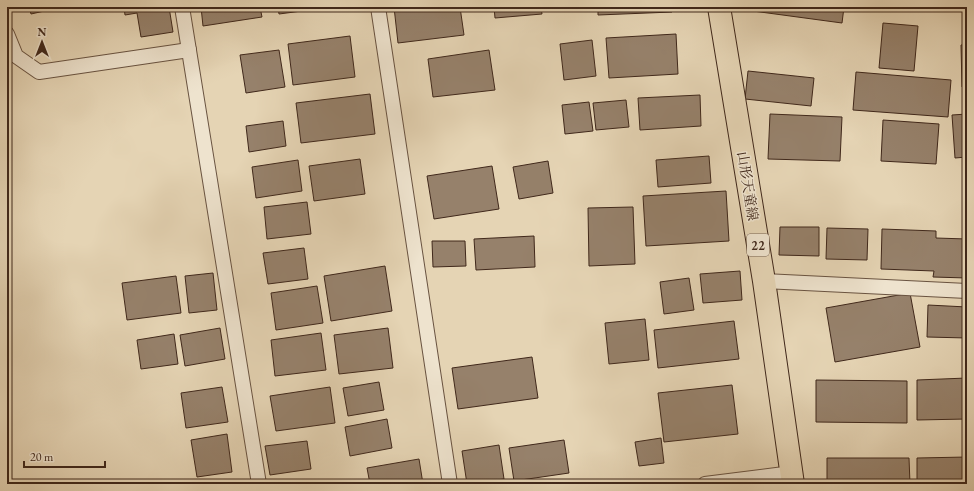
<svg xmlns="http://www.w3.org/2000/svg" width="974" height="491" font-family="'EB Garamond','Noto Serif JP',serif">
<rect width="100%" height="100%" fill="#e5d4b4"/>
<filter id="stains"><feTurbulence type="fractalNoise" baseFrequency=".005" numOctaves="4"/><feColorMatrix values="0 0 0 0 .2 0 0 0 0 .09 0 0 0 0 .02 0 0 0 .5 -.17"/></filter>
<radialGradient id="worn" r=".72"><stop offset=".6" stop-color="#630" stop-opacity="0"/><stop offset="1" stop-color="#630" stop-opacity=".3"/></radialGradient>
<g fill="#96816b" stroke="#40281b">
<path d="M 29,7 L 62,7 L 31,14 Z"/>
<path d="M 124,7 L 169,7 L 173,32 L 141,37 L 137,13 L 125,15 Z"/>
<path d="M 201,7 L 260,7 L 262,17 L 203,26 Z"/>
<path d="M 278,7 L 332,7 L 279,14 Z"/>
<path d="M 394,7 L 460,7 L 464,35 L 398,43 Z"/>
<path d="M 494,7 L 541,7 L 542,14 L 495,18 Z"/>
<path d="M 598,7 L 672,7 L 672,12 L 598,15 Z"/>
<path d="M 753,7 L 844,7 L 842,23 L 753,11 Z"/>
<path d="M 883,23 L 918,26 L 914,71 L 879,68 Z"/>
<path d="M 676,34 L 678,74 L 609,78 L 606,38 Z"/>
<path d="M 350,36 L 355,77 L 293,85 L 288,44 Z"/>
<path d="M 592,40 L 596,76 L 564,80 L 560,44 Z"/>
<path d="M 967,44 L 967,87 L 962,87 L 961,45 Z"/>
<path d="M 279,50 L 285,87 L 246,93 L 240,55 Z"/>
<path d="M 489,50 L 495,90 L 433,97 L 428,59 Z"/>
<path d="M 748,71 L 814,78 L 811,106 L 745,99 Z"/>
<path d="M 856,72 L 951,80 L 948,117 L 853,110 Z"/>
<path d="M 370,94 L 375,134 L 301,143 L 296,103 Z"/>
<path d="M 700,95 L 701,126 L 640,130 L 638,98 Z"/>
<path d="M 626,100 L 629,127 L 596,130 L 593,103 Z"/>
<path d="M 589,102 L 593,131 L 565,134 L 562,105 Z"/>
<path d="M 770,114 L 842,117 L 840,161 L 768,159 Z"/>
<path d="M 967,114 L 967,157 L 955,158 L 952,115 Z"/>
<path d="M 883,120 L 939,124 L 936,164 L 881,161 Z"/>
<path d="M 283,121 L 286,146 L 249,152 L 246,126 Z"/>
<path d="M 709,156 L 711,183 L 658,187 L 656,160 Z"/>
<path d="M 360,159 L 365,194 L 314,201 L 309,166 Z"/>
<path d="M 298,160 L 302,191 L 256,198 L 252,167 Z"/>
<path d="M 548,161 L 553,193 L 519,199 L 513,167 Z"/>
<path d="M 492,166 L 499,209 L 434,219 L 427,176 Z"/>
<path d="M 726,191 L 729,241 L 646,246 L 643,196 Z"/>
<path d="M 307,202 L 311,234 L 267,239 L 264,207 Z"/>
<path d="M 633,207 L 635,264 L 589,266 L 588,208 Z"/>
<path d="M 780,227 L 819,227 L 819,256 L 779,255 Z"/>
<path d="M 827,228 L 868,229 L 867,260 L 826,259 Z"/>
<path d="M 882,229 L 936,231 L 936,238 L 967,239 L 967,278 L 933,277 L 934,271 L 881,269 Z"/>
<path d="M 534,236 L 535,267 L 476,270 L 474,239 Z"/>
<path d="M 432,241 L 465,241 L 466,266 L 433,267 Z"/>
<path d="M 304,248 L 308,279 L 268,284 L 263,253 Z"/>
<path d="M 385,266 L 392,311 L 331,321 L 324,276 Z"/>
<path d="M 740,271 L 742,300 L 703,303 L 700,274 Z"/>
<path d="M 213,273 L 217,310 L 189,313 L 185,276 Z"/>
<path d="M 176,276 L 181,313 L 127,320 L 122,283 Z"/>
<path d="M 689,278 L 694,310 L 664,314 L 660,282 Z"/>
<path d="M 317,286 L 323,323 L 276,330 L 271,293 Z"/>
<path d="M 910,293 L 920,347 L 835,362 L 826,308 Z"/>
<path d="M 928,305 L 967,307 L 967,338 L 927,337 Z"/>
<path d="M 645,319 L 649,360 L 609,364 L 605,323 Z"/>
<path d="M 734,321 L 739,359 L 658,368 L 654,330 Z"/>
<path d="M 220,328 L 225,359 L 185,366 L 180,335 Z"/>
<path d="M 388,328 L 393,368 L 339,374 L 334,335 Z"/>
<path d="M 321,333 L 326,370 L 275,376 L 271,340 Z"/>
<path d="M 174,334 L 178,364 L 141,369 L 137,340 Z"/>
<path d="M 532,357 L 538,398 L 458,409 L 452,368 Z"/>
<path d="M 967,378 L 967,419 L 917,420 L 917,380 Z"/>
<path d="M 816,380 L 907,381 L 907,423 L 816,422 Z"/>
<path d="M 379,382 L 384,410 L 348,416 L 343,388 Z"/>
<path d="M 732,385 L 738,434 L 664,442 L 658,393 Z"/>
<path d="M 222,387 L 228,422 L 186,428 L 181,393 Z"/>
<path d="M 330,387 L 335,423 L 276,431 L 270,396 Z"/>
<path d="M 387,419 L 392,448 L 350,456 L 345,427 Z"/>
<path d="M 227,434 L 232,472 L 197,477 L 191,440 Z"/>
<path d="M 661,438 L 664,463 L 639,466 L 635,442 Z"/>
<path d="M 564,440 L 569,473 L 514,481 L 509,448 Z"/>
<path d="M 307,441 L 311,469 L 270,475 L 265,446 Z"/>
<path d="M 499,445 L 504,479 L 467,484 L 462,451 Z"/>
<path d="M 967,457 L 967,484 L 917,484 L 917,458 Z"/>
<path d="M 827,458 L 909,458 L 910,484 L 827,484 Z"/>
<path d="M 419,459 L 423,484 L 370,484 L 367,468 Z"/>
</g>
<g fill="none" stroke-linecap="round" stroke-linejoin="round">
<g stroke="#695341" stroke-width="16">
<g id="service">
<path d="M 182,7 L 259,484"/>
<path d="M 378,7 L 450,484"/>
<path d="M 7,34 L 16,56 L 39,72 L 189,50"/>
<path d="M 764,281 L 967,291"/>
<path d="M 705,484 L 792,473"/>
</g>
</g>
<g stroke="#40281b" stroke-width="24">
<path id="primary" d="M 719,7 L 764,281 L 793,484"/>
</g>
<use href="#service" stroke="#eee3ce" stroke-width="14"/>
<use href="#primary" stroke="#e5d4b4" stroke-width="22"/>
</g>
<g text-anchor="middle" stroke-width="3" stroke-linejoin="round" paint-order="stroke">
<rect fill="#eee3ce" stroke="#746051" stroke-width="1" x="747" y="234" width="22" height="22" rx="3"/>
<g font-size="13" font-weight="bold" fill="#40281b">
<text x="758" y="250">22</text>
</g>
<g font-size="14" fill="#40281b" stroke="#eee3ce">
<text transform="translate(748 186) rotate(81)" y="5">山形天童線</text>
</g>
</g>
<rect width="974" height="491" fill="none" stroke="#e5d4b4" stroke-width="24"/>
<rect x="8" y="8" width="958" height="475" fill="none" stroke="#40281b" stroke-width="2"/>
<rect x="12" y="12" width="950" height="467" fill="none" stroke="#40281b"/>
<g transform="translate(42 42)" stroke="#eee3ce" stroke-width="3" paint-order="stroke">
<path d="M0-3L7 15L0 10L-7 15Z" fill="#40281b"/>
<text y="-6" font-size="11" font-weight="bold" text-anchor="middle" fill="#40281b">N</text>
</g>
<path d="M24 461v6h81v-6" fill="none" stroke="#40281b" stroke-width="2"/>
<text x="30" y="461" font-size="12" fill="#40281b" stroke="#eee3ce" stroke-width="3" paint-order="stroke">20 m</text>
<rect width="100%" height="100%" filter="url(#stains)"/>
<rect width="100%" height="100%" fill="url(#worn)"/>
</svg>
